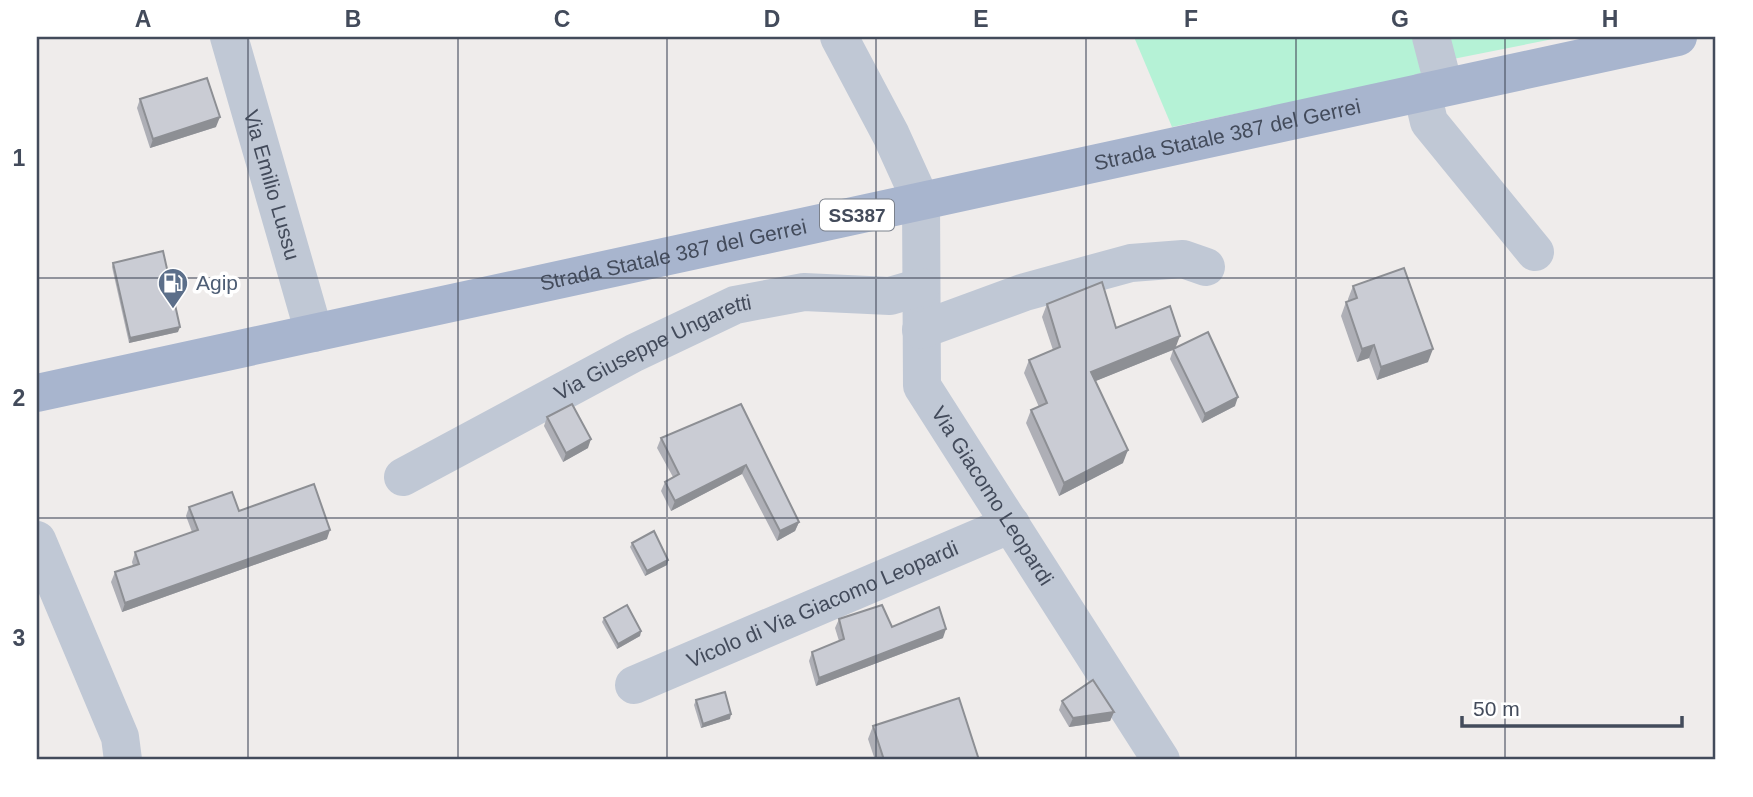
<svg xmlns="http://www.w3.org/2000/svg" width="1753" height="797" font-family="Arial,sans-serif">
<rect width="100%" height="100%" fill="#efeceb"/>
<g fill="#b5f2d6">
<path d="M 1134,37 L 1413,37 L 1424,75 L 1172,127 Z"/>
<path d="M 1446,37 L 1563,37 L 1453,59 Z"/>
</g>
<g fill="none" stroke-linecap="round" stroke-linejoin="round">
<g stroke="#c0c8d5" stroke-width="38">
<path id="s1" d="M 229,37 L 314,333"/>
<path id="s2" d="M 839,37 L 891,135 L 921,201 L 922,386 L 1161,760"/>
<path d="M 1431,37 L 1444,87"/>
<path d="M 1422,92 L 1429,122 L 1535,252"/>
<path d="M 921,330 L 1025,292 L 1131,263 L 1183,259 L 1206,267"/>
<path id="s3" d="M 403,477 L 634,353 L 735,305 L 804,292 L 890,296 L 921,287"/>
<path d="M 37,540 L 120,737 L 123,760"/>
<path id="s4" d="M 634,685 L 1011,524"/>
</g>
<path stroke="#a8b5ce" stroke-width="38" id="s5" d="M 37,393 L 1678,37"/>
</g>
<g fill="#aeafb6">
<path d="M 140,99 L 216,127 L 150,148 L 137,108 Z"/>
<path d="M 113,263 L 178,332 L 129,343 L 112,267 Z"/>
<path d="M 1353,286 L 1428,362 L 1377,380 L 1369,358 L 1357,362 L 1341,316 L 1346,302 L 1348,301 L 1348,299 Z"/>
<path d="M 1047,304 L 1175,348 L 1235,406 L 1202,423 L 1170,359 L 1173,350 L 1095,381 L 1123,463 L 1059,496 L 1026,423 L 1031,410 L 1039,407 L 1024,373 L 1029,360 L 1053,350 L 1042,317 Z"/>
<path d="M 741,404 L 799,522 L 795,531 L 777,541 L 742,474 L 671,511 L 661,491 L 665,482 L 673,477 L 657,448 L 661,438 Z"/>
<path d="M 547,417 L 588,448 L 563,462 L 544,426 Z"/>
<path d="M 189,507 L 239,511 L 327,539 L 122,612 L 111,582 L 115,572 L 133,566 L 132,562 L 135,552 L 192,532 L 186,516 Z"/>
<path d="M 632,543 L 668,560 L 667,565 L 645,576 L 630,547 Z"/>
<path d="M 604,618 L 641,631 L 640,636 L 617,649 L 602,622 Z"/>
<path d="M 839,619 L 892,627 L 943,638 L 816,686 L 809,661 L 812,652 L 839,641 L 835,628 Z"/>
<path d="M 696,700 L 730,719 L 701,728 L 694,705 Z"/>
<path d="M 1062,701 L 1114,712 L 1110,721 L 1069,727 L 1059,710 Z"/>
<path d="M 873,726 L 979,760 L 875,760 L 868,739 Z"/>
</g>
<g fill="#8d8f94">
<path d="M 220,117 L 216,127 L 150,148 L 153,139 Z"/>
<path d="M 180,327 L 178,332 L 129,343 L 130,338 Z"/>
<path d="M 1180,336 L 1175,349 L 1086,385 L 1091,372 Z"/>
<path d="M 1374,345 L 1369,358 L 1357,362 L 1362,349 Z"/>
<path d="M 1433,349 L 1428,362 L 1377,380 L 1381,367 Z"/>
<path d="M 1238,397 L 1235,406 L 1202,423 L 1205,414 Z"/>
<path d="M 591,439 L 588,448 L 563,462 L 566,453 Z"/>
<path d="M 1128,450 L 1123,463 L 1059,496 L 1064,483 Z"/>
<path d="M 746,465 L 742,474 L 671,511 L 675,501 Z"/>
<path d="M 799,522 L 795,531 L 777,541 L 780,531 Z"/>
<path d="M 330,530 L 327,539 L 122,612 L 125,603 Z"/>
<path d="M 668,560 L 667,565 L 645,576 L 647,571 Z"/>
<path d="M 946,629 L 943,638 L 816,686 L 819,678 Z"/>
<path d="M 641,631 L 640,636 L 617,649 L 618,644 Z"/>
<path d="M 1114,712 L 1110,721 L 1069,727 L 1073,718 Z"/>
<path d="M 731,714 L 730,719 L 701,728 L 703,724 Z"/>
</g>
<g fill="#caccd4" stroke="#8d8f94" stroke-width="2">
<path d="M 207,78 L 220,117 L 153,139 L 140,99 Z"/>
<path d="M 163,251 L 180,327 L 130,338 L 113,263 Z"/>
<path d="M 1404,268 L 1433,349 L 1381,367 L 1374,345 L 1362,349 L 1346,302 L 1357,298 L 1353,286 Z"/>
<path d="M 1102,282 L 1116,328 L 1170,306 L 1180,336 L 1091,372 L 1128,450 L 1064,483 L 1031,410 L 1047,403 L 1029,360 L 1060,347 L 1047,304 Z"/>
<path d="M 1208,332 L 1238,397 L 1205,414 L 1173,349 Z"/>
<path d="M 572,404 L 591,439 L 566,453 L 547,417 Z"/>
<path d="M 741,404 L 799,522 L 780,531 L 746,465 L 675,501 L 665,482 L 679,474 L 661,438 Z"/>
<path d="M 314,484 L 330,530 L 125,603 L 115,572 L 139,564 L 135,552 L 198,530 L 189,507 L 232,492 L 239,511 Z"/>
<path d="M 654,531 L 668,560 L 647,571 L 632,543 Z"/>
<path d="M 627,605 L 641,631 L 618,644 L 604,618 Z"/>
<path d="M 882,605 L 892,627 L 939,607 L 946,629 L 819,678 L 812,652 L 844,639 L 839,619 Z"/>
<path d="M 1093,680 L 1114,712 L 1073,718 L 1062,701 Z"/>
<path d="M 725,692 L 731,714 L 703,724 L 696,700 Z"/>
<path d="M 959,698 L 979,760 L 884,760 L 873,726 Z"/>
</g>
<path fill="none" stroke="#434b5b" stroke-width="2" stroke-opacity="0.55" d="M 248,37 L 248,760M 458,37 L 458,760M 667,37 L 667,760M 876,37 L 876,760M 1086,37 L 1086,760M 1296,37 L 1296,760M 1505,37 L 1505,760M 37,278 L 1716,278M 37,518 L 1716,518"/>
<defs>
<g id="fuel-pin" transform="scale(1.575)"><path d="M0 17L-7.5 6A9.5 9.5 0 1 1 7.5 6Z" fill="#5c6f8a" stroke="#fff"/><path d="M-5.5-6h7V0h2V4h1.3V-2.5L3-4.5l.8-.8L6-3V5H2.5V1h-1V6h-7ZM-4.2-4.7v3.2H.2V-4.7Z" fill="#fff"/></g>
</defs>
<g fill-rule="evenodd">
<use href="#fuel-pin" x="173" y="283"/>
</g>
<g text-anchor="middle" stroke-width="7" stroke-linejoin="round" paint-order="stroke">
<rect fill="#fff" stroke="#7b818c" stroke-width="2" x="820" y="199.5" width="74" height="31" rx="5"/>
<g font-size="19" font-weight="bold" fill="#434b5b">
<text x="857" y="222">SS387</text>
</g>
<g font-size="21" fill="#434b5b" stroke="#fff">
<text dy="7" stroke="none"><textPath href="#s5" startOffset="1218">Strada Statale 387 del Gerrei</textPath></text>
<text dy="7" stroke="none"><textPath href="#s1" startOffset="154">Via Emilio Lussu</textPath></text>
<text dy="7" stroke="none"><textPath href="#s5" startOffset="651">Strada Statale 387 del Gerrei</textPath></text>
<text dy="7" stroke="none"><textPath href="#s3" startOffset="282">Via Giuseppe Ungaretti</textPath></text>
<text dy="7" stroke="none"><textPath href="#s2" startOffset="499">Via Giacomo Leopardi</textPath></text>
<text dy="7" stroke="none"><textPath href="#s4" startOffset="205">Vicolo di Via Giacomo Leopardi</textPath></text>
</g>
<g font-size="21" fill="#4e5e75" stroke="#fff" text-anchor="start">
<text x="196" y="290">Agip</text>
</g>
</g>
<rect width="1753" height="797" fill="none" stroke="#ffffff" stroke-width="77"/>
<path d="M1462 716v10h220v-10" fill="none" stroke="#434b5b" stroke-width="3.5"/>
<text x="1473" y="716" font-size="21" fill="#434b5b" stroke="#ffffff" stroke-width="5" paint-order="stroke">50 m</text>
<rect x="38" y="38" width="1676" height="720" fill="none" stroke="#434b5b" stroke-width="2.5"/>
<g font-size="23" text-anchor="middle" font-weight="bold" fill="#434b5b">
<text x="143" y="27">A</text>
<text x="353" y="27">B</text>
<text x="562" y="27">C</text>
<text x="772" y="27">D</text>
<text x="981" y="27">E</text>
<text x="1191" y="27">F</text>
<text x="1400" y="27">G</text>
<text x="1610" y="27">H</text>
<text x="19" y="166">1</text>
<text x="19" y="406">2</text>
<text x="19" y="646">3</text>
</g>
</svg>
